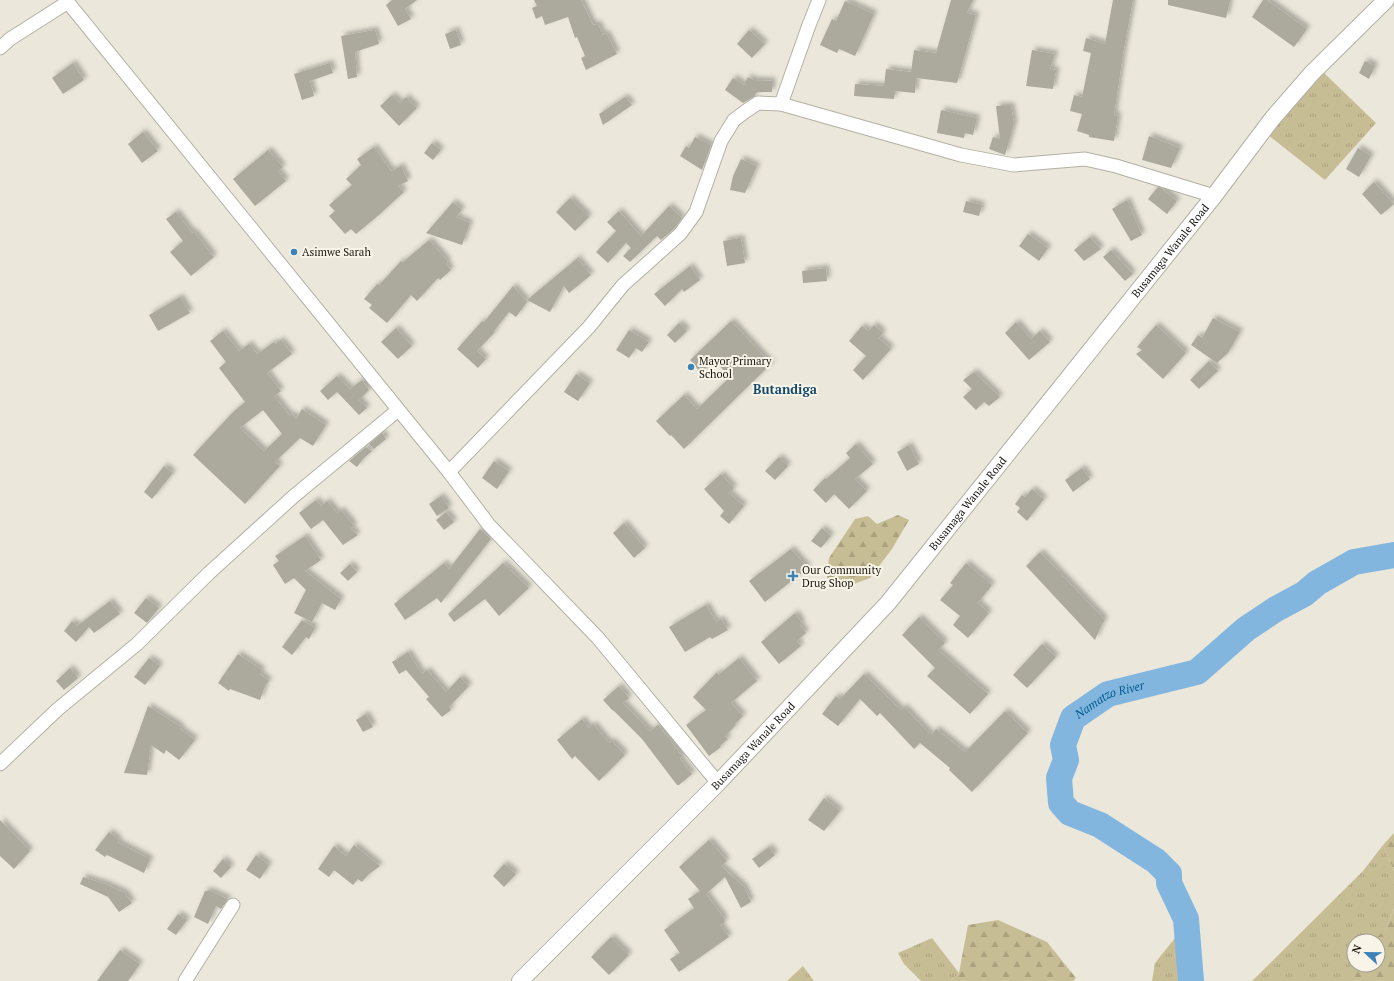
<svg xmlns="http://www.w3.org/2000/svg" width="1394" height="981" font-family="'PT Serif',serif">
<defs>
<pattern id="grass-tufts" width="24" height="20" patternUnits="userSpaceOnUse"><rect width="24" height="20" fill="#c7bd95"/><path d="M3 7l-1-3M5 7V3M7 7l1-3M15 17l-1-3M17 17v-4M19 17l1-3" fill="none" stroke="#aaa27f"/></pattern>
<pattern id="forest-firs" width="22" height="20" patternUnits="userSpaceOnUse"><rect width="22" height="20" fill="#c7bd95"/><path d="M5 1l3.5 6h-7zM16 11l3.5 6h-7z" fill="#aaa27f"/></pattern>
<filter id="shadow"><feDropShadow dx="3.5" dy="-3.5" stdDeviation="2" flood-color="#0004"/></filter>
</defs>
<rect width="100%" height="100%" fill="#ebe8db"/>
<g fill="url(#grass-tufts)">
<path d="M 1324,73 L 1376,123 L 1325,180 L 1267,134 Z"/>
<path d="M 1383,845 L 1394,871 L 1394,909 L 1386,929 L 1378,941 L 1354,941 L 1354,965 L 1352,981 L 1252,981 L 1363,871 Z"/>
<path d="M 932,938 L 959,973 L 951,981 L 921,981 L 904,964 L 898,953 Z"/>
<path d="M 1175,938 L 1200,967 L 1201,981 L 1152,981 L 1155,963 Z"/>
<path d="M 803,966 L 814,981 L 787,981 Z"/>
</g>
<g fill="url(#forest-firs)">
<path d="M 898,515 L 909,520 L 892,549 L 870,578 L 843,588 L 827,578 L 829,558 L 855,519 L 868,516 L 877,524 Z"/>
<path d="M 1394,833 L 1394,871 L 1383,845 Z"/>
<path d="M 1394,909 L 1394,981 L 1343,981 L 1352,960 L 1354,958 L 1354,965 L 1378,965 L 1378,941 L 1373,941 L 1386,929 Z"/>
<path d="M 998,920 L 1047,942 L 1076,978 L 1073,981 L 951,981 L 959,973 L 968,925 Z"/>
</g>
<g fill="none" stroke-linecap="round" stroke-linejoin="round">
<path stroke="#82b6df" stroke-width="26" id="s1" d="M 1191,981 L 1186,919 L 1169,883 L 1169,874 L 1156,861 L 1100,825 L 1070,813 L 1061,803 L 1059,778 L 1066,760 L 1063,745 L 1073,718 L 1108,694 L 1197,672 L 1246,629 L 1276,609 L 1304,594 L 1317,583 L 1354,562 L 1394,555"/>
</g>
<g fill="#aca99d" fill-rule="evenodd" filter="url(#shadow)">
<path d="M 392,0 L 417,0 L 405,9 L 411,19 L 398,26 L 386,5 Z"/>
<path d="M 534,0 L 581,0 L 593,25 L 598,24 L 603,35 L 606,33 L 617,54 L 586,70 L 581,58 L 585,56 L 577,37 L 575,38 L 568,17 L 545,25 L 542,16 L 536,19 L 532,8 L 537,6 Z"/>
<path d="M 951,0 L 973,0 L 967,13 L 976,15 L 957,83 L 916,78 L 915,93 L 895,91 L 894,99 L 854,96 L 855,84 L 884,86 L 886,69 L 911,72 L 914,50 L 936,53 Z"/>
<path d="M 1113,0 L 1133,0 L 1123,54 L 1114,115 L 1118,116 L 1114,141 L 1089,137 L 1089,135 L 1077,131 L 1082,114 L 1070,111 L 1074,95 L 1082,97 L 1091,53 L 1083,51 L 1086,38 L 1105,44 Z"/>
<path d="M 1168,0 L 1230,0 L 1226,18 L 1168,5 Z"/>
<path d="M 1263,0 L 1267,0 L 1307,29 L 1294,47 L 1252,17 Z"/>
<path d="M 845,1 L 874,14 L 855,56 L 839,49 L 837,53 L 820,45 L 832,19 L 836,21 Z"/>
<path d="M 375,30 L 379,44 L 355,52 L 357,77 L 348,79 L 341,36 Z"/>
<path d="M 456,30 L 461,45 L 450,49 L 445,34 Z"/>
<path d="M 749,30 L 765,44 L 752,58 L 737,44 Z"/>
<path d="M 1032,50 L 1055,54 L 1050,69 L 1056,70 L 1053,89 L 1026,86 Z"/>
<path d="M 1365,61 L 1375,66 L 1369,79 L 1359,73 Z"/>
<path d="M 73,63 L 84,80 L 63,94 L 52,78 Z"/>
<path d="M 330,63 L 333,73 L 310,81 L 314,96 L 302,100 L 294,74 Z"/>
<path d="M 748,77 L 753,80 L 772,81 L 772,92 L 757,92 L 755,96 L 743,103 L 725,90 L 733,78 L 744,85 Z"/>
<path d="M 392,95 L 400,103 L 406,97 L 417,108 L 399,126 L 380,106 Z"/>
<path d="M 625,97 L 632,105 L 603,125 L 599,114 Z"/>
<path d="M 996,106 L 1011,106 L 1014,124 L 1005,155 L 989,149 L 993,137 L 1000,139 Z"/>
<path d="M 941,110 L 977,118 L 973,135 L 965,133 L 964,138 L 937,133 Z"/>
<path d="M 143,132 L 158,151 L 142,163 L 128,144 Z"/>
<path d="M 1149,136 L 1180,148 L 1171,168 L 1142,160 Z"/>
<path d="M 695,137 L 711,145 L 702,170 L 680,156 L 686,146 L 689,148 Z"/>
<path d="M 432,143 L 441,150 L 433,160 L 424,153 Z"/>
<path d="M 374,147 L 391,171 L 401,166 L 408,181 L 398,186 L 404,192 L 380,214 L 356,234 L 351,229 L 345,234 L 329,216 L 335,211 L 329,205 L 352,185 L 346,179 L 361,165 L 357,159 Z"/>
<path d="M 1358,148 L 1371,156 L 1359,177 L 1346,169 Z"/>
<path d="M 268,150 L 283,167 L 278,171 L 286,181 L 255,206 L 233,179 Z"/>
<path d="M 741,159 L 757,166 L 745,193 L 730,190 L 733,176 Z"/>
<path d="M 1374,182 L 1394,204 L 1381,215 L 1362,194 Z"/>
<path d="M 1158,187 L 1161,188 L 1177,201 L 1167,214 L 1148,199 Z"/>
<path d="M 570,198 L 589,217 L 575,231 L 556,212 Z"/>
<path d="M 1127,200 L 1142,235 L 1131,241 L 1112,209 Z"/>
<path d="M 966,201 L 982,205 L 979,216 L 963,212 Z"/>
<path d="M 453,202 L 462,210 L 456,217 L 470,223 L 462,245 L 426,233 Z"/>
<path d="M 669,206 L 682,218 L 674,229 L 661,240 L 657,236 L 630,262 L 623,256 L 631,248 L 626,243 L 608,263 L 596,252 L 616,231 L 607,222 L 619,211 L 641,236 Z"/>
<path d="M 176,212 L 192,233 L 194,232 L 214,257 L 191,276 L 170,252 L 183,241 L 166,219 Z"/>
<path d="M 1028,234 L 1048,248 L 1039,261 L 1019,246 Z"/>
<path d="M 1090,237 L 1101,249 L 1084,261 L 1074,250 Z"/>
<path d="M 741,238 L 745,263 L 727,266 L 723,241 Z"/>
<path d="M 429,240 L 448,262 L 446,264 L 451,270 L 440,280 L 438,278 L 417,301 L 411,295 L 387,323 L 369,308 L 372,305 L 364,299 L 377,284 L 379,285 L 401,261 L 403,262 Z"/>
<path d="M 1111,250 L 1133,274 L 1125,281 L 1103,257 Z"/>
<path d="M 580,256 L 578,260 L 591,275 L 569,293 L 564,286 L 550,312 L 527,300 Z"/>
<path d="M 690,266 L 700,280 L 684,292 L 682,289 L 665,306 L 654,294 Z"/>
<path d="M 826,268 L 827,281 L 803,283 L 802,271 Z"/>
<path d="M 513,286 L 527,302 L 516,317 L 509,312 L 494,331 L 495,332 L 477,351 L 486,359 L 478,368 L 457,349 L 482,321 L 484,322 Z"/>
<path d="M 180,297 L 190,313 L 158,331 L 149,315 Z"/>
<path d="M 1213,318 L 1240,332 L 1228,353 L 1217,363 L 1191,345 L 1198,335 L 1202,338 Z"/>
<path d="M 731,321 L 771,364 L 684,449 L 671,435 L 670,436 L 656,421 L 684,395 L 697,409 L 730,377 L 714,360 L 701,373 L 690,360 Z"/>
<path d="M 1016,322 L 1031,339 L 1040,331 L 1050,342 L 1029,360 L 1005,333 Z"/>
<path d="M 679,323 L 687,331 L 675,343 L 667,335 Z"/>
<path d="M 874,325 L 883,333 L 879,338 L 891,349 L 863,380 L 853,370 L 866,356 L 849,341 L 862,326 L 868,331 Z"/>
<path d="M 1156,325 L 1186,353 L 1163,379 L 1136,354 L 1142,350 L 1137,347 Z"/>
<path d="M 396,328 L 412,346 L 398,359 L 381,342 Z"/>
<path d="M 629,330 L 649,342 L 642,352 L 636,348 L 629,358 L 616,350 Z"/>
<path d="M 223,331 L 239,351 L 249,344 L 257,354 L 274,342 L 275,344 L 281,340 L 292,354 L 267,373 L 281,391 L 274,396 L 290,416 L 292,414 L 296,419 L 302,409 L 326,425 L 313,446 L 300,438 L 275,462 L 280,466 L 245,504 L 193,455 L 233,412 L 245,402 L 219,368 L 226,362 L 210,341 ZM 263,410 L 282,434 L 264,451 L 240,428 Z"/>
<path d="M 1209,361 L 1218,371 L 1199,389 L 1190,380 Z"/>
<path d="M 974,372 L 1000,397 L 989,406 L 984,402 L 976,410 L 963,397 L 972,389 L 963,380 Z"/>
<path d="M 576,374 L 590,383 L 578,401 L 564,392 Z"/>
<path d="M 337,376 L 350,389 L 362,380 L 369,390 L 359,400 L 367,408 L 359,415 L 337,392 L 328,400 L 320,391 Z"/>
<path d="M 382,433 L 386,439 L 374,449 L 369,444 Z"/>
<path d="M 856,444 L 873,464 L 855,479 L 867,491 L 849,509 L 834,494 L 826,503 L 813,490 L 825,478 L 826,479 L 850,458 L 846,453 Z"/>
<path d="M 909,445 L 919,464 L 907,471 L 897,452 Z"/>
<path d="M 366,447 L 372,451 L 363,459 L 357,467 L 349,461 Z"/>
<path d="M 779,457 L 788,466 L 775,480 L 765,471 Z"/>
<path d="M 494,461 L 509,471 L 497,489 L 482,478 Z"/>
<path d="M 164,466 L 173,473 L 152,499 L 144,492 Z"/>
<path d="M 1082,468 L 1090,479 L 1073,492 L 1065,480 Z"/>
<path d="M 721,474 L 734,488 L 729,493 L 744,506 L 729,524 L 720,516 L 724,511 L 704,489 Z"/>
<path d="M 1032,489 L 1044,499 L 1027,521 L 1017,512 L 1020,508 L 1015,504 L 1022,495 L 1025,497 Z"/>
<path d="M 441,496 L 449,508 L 437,516 L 429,504 Z"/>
<path d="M 316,500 L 321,506 L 327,501 L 337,513 L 341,510 L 354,526 L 351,529 L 358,535 L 343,545 L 323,520 L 311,529 L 299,513 Z"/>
<path d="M 446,512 L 454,522 L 444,530 L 436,520 Z"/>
<path d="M 624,523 L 645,548 L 634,558 L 613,533 Z"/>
<path d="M 822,528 L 831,536 L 821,548 L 811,541 Z"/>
<path d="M 480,529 L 491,539 L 441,603 L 437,598 L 405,620 L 394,604 L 444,563 L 449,569 Z"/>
<path d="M 305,536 L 321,560 L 305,571 L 341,599 L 335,610 L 322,603 L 312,622 L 294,613 L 306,590 L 294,578 L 285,584 L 273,565 L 279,561 L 275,556 Z"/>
<path d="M 791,549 L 808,568 L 765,602 L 749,581 Z"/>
<path d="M 1040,552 L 1105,620 L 1102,624 L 1095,640 L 1026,566 Z"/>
<path d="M 503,563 L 529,588 L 499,616 L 485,599 L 454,622 L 448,614 Z"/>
<path d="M 966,563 L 992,585 L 978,603 L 989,613 L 968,638 L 953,625 L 960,616 L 940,600 L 953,585 L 950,583 Z"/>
<path d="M 350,564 L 357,572 L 348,581 L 340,573 Z"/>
<path d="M 146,598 L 159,608 L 147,623 L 134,613 Z"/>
<path d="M 110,601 L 120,614 L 94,633 L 89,627 L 76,642 L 64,631 L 72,621 L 77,626 Z"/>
<path d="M 706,605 L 716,622 L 721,619 L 728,630 L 712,639 L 710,637 L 685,652 L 669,627 Z"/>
<path d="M 795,613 L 802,623 L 800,625 L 806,633 L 797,641 L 801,646 L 779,664 L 761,642 Z"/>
<path d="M 919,617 L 945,643 L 938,650 L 988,694 L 970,714 L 927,676 L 935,668 L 902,635 Z"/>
<path d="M 302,620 L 315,628 L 309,639 L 306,637 L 292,655 L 282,647 Z"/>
<path d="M 1042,644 L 1056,657 L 1027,688 L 1013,675 Z"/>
<path d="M 408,652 L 422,674 L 427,670 L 446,692 L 460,677 L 469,686 L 449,707 L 451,710 L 442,717 L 426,699 L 429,697 L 406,670 L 399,674 L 392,662 Z"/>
<path d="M 238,654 L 262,670 L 260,674 L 269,681 L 265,686 L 260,700 L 230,689 L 229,691 L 218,683 Z"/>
<path d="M 149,658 L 160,666 L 145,685 L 134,677 Z"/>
<path d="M 739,658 L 757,681 L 731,703 L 743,716 L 735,724 L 736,725 L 725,736 L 728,739 L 720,746 L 721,747 L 709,756 L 686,725 L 706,710 L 693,697 L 717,672 L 718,675 Z"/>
<path d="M 70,668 L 78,678 L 64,690 L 56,681 Z"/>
<path d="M 864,674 L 901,710 L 904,707 L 931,735 L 936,729 L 965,752 L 1005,711 L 1028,733 L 972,792 L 949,770 L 950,768 L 920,743 L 914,749 L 880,713 L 877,716 L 860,699 L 838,726 L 822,714 L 836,696 L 840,699 Z"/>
<path d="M 619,686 L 629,698 L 623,703 L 650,731 L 658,725 L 682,756 L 680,759 L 692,774 L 679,785 L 677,785 L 642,739 L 613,710 L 613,711 L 603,700 Z"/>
<path d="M 148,706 L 181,727 L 180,729 L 195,740 L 179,760 L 166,750 L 164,754 L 151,745 L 147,775 L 124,773 Z"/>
<path d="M 366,714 L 373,727 L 363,732 L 356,720 Z"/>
<path d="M 582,719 L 589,728 L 593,724 L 609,743 L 612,741 L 625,755 L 599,781 L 575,756 L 572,759 L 557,740 Z"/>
<path d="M 824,798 L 840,811 L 824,831 L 808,820 Z"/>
<path d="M 0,820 L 30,851 L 14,869 L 0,856 Z"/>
<path d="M 109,832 L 119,840 L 117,842 L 150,859 L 144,873 L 107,855 L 105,857 L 95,850 Z"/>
<path d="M 709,840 L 727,861 L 721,866 L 744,887 L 751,902 L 741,908 L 725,877 L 706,894 L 724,918 L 724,923 L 720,925 L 729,937 L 679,972 L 670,959 L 680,953 L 664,930 L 694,908 L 688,899 L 700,891 L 679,867 Z"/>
<path d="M 354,845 L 380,866 L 369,874 L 362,882 L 358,879 L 353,885 L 334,870 L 329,877 L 318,869 L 334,846 L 346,856 Z"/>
<path d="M 769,847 L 775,855 L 759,868 L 752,859 Z"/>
<path d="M 256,855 L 269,865 L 260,879 L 246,870 Z"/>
<path d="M 223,859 L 231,867 L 221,878 L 213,871 Z"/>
<path d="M 504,864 L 516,874 L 504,887 L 493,876 Z"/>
<path d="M 83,877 L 105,884 L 125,893 L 132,903 L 119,912 L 108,897 L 80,884 Z"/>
<path d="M 205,891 L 210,891 L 228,899 L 221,909 L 216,906 L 208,924 L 194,917 Z"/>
<path d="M 178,914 L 187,920 L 176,935 L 167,929 Z"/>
<path d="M 611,937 L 629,955 L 609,975 L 591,957 Z"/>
<path d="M 120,950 L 140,964 L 128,981 L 97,981 Z"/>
</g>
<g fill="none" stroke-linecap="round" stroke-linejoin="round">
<g stroke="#b3b0a4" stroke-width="15">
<g id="minor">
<path d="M 66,0 L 449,472 L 489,525 L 598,638 L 718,783"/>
<path d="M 0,48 L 10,39 L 68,2"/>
<path d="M 781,104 L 809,25 L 819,0"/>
<path d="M 449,472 L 589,327 L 623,285 L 680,234 L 696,212 L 721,141 L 734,120 L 746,111 L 758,103 L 781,104 L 961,155 L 1014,165 L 1085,159 L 1116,166 L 1214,196"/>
<path d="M 0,764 L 58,709 L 137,644 L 209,573 L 294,496 L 398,410"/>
<path d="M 185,981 L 233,905"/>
</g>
</g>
<g stroke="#b3b0a4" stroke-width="18">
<g id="tertiary">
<path id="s2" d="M 520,981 L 718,783 L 888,603 L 1214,196 L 1272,119 L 1312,73 L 1386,0"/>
</g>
</g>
<use href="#minor" stroke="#fff" stroke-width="13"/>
<use href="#tertiary" stroke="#fff" stroke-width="16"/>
</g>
<g fill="#3a82b7" stroke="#f8f5e8" stroke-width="1.5">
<circle cx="294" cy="252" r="4"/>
<circle cx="691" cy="367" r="4"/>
<path d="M791 570h4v4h4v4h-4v4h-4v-4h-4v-4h4z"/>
</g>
<g text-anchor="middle" stroke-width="4" stroke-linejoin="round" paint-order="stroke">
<g font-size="11" fill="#171611" stroke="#f8f5e8">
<text dy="4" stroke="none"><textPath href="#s2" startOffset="979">Busamaga Wanale Road</textPath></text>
<text dy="4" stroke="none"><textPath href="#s2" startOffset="655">Busamaga Wanale Road</textPath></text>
<text dy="4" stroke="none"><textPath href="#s2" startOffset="331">Busamaga Wanale Road</textPath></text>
</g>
<g font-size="11" fill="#171611" stroke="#f8f5e8" text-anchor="start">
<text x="302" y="256">Asimwe Sarah</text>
<text x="699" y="365">Mayor Primary<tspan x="699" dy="13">School</tspan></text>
<text x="802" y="574">Our Community<tspan x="802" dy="13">Drug Shop</tspan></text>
</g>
<g font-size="12" font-style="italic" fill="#025d8f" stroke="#f8f5e8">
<text dy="4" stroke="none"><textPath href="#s1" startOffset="372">Namatzo River</textPath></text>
</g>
<g font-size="13" font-weight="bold" fill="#14486b" stroke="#f8f5e8">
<text x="785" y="394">Butandiga</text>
</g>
</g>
<g transform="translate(1366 953) rotate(292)"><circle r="19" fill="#f8f5e8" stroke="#9e9c92"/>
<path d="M0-3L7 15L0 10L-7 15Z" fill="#3a82b7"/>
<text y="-6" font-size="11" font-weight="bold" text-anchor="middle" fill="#171611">N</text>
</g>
</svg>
